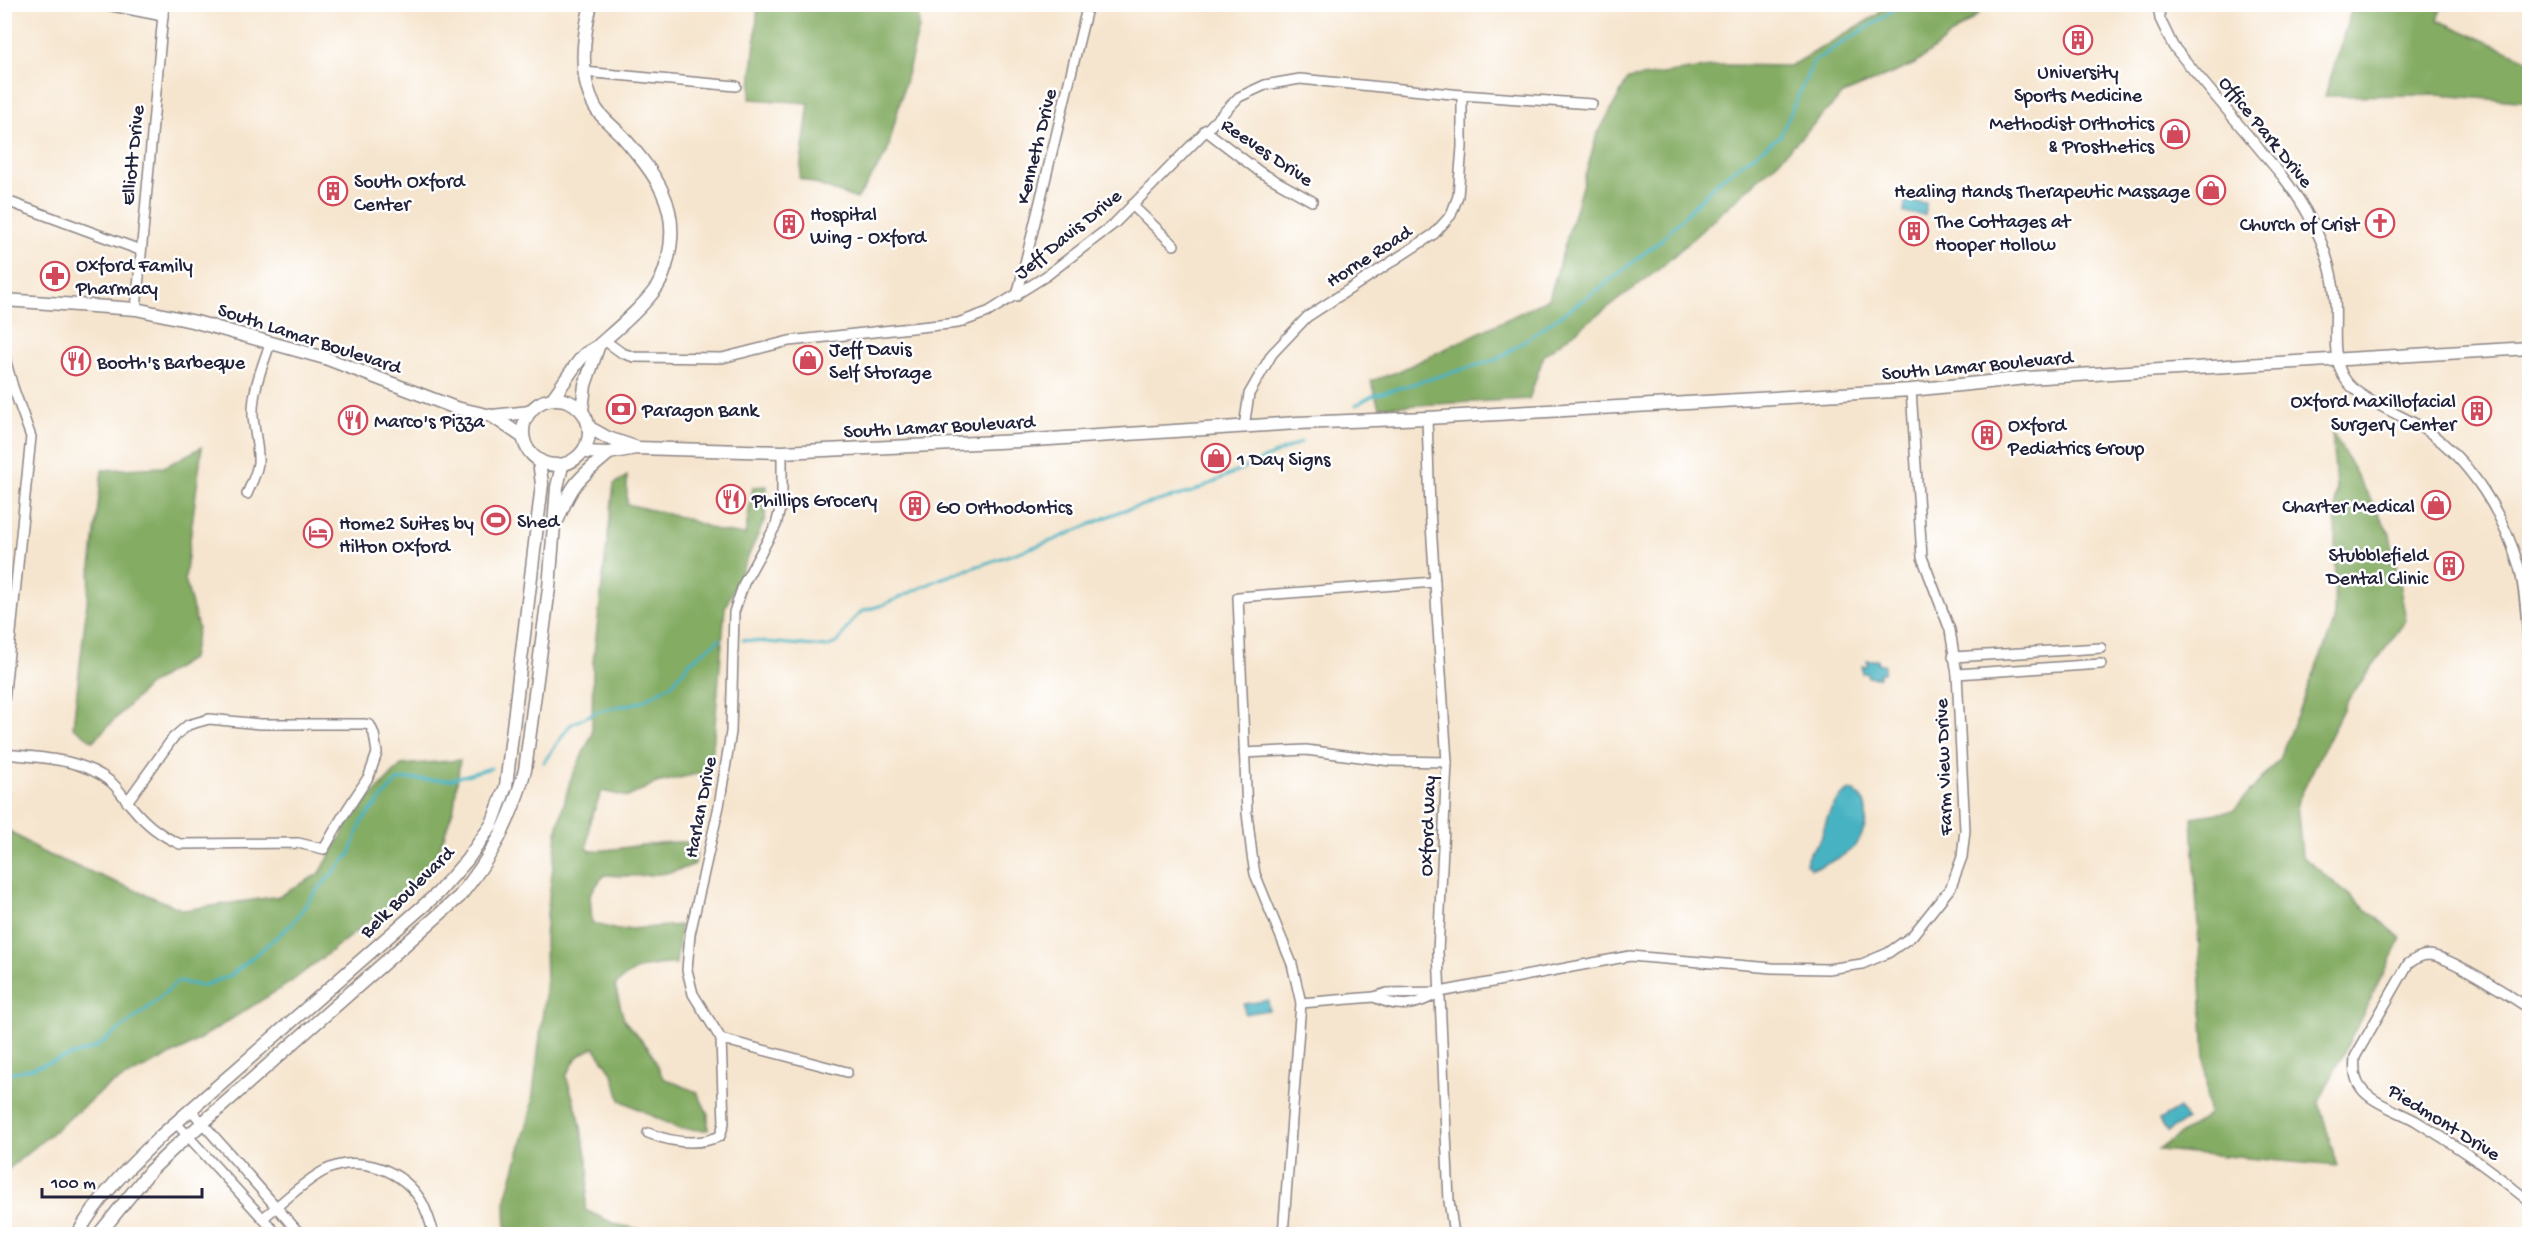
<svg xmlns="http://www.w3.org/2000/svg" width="2534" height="1239" font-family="'Gochi Hand',sans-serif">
<rect width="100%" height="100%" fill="#fff"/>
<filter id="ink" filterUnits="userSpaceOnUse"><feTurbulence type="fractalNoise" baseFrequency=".0167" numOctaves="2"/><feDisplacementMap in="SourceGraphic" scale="12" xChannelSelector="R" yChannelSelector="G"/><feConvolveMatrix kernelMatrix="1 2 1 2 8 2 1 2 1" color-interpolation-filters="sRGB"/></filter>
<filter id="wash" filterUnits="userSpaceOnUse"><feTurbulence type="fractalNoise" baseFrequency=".008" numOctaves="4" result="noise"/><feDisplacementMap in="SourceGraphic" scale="24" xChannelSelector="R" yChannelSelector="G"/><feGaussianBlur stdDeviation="1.35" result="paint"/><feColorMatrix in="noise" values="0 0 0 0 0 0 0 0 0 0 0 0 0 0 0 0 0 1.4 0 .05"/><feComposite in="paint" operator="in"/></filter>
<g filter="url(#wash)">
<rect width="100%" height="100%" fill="#f6e5ce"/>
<g fill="#84ac63" stroke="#53674f" stroke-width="1.5">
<path d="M 758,5 L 918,5 L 919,28 L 887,153 L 857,199 L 799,178 L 809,103 L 750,99 Z"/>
<path d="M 1885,5 L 1979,5 L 1978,14 L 1915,64 L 1843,94 L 1774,165 L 1658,270 L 1544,355 L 1529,399 L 1379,407 L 1371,381 L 1397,372 L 1549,299 L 1597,135 L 1628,79 L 1724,65 L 1791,66 L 1877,15 Z"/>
<path d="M 2353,5 L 2443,5 L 2438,20 L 2529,60 L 2529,102 L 2437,95 L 2325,96 Z"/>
<path d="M 2332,431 L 2390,534 L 2406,620 L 2347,701 L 2297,803 L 2302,856 L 2401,938 L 2319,1102 L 2337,1166 L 2158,1150 L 2208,1115 L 2192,817 L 2233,811 L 2279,759 L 2334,623 L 2336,486 Z"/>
<path d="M 202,447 L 185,579 L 198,628 L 192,658 L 149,685 L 93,741 L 73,727 L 102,470 L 164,467 Z"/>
<path d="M 627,476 L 627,504 L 684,518 L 719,531 L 745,535 L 753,487 L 767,486 L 765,519 L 725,608 L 711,771 L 656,783 L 628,797 L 602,791 L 590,821 L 587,848 L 591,851 C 627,849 661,839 697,843 L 695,864 C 666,877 635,877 604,875 L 590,894 L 592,923 L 617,930 L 681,925 L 676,964 C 652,964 631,967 615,986 L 624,1020 L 650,1050 L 663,1078 L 697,1092 L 708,1114 L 708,1130 L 679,1129 L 620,1100 L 613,1074 L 594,1047 L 577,1057 L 566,1076 L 579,1117 L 589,1170 L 585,1210 L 615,1224 L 651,1232 L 650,1234 L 506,1234 L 505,1202 L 531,1110 L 546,987 L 545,937 L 548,905 L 558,826 L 570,781 L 592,734 L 593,662 L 614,484 Z"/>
<path d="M 460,760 L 454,807 L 437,856 L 393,903 L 291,982 L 185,1048 L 108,1086 L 5,1172 L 5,828 L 42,852 L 184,910 L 280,896 L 320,873 L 352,817 L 401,765 Z"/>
</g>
<g fill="#46b3c2" stroke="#346a7e" stroke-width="1.5">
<path d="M 1905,201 L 1926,203 L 1925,215 L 1904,213 Z"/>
<path d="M 1867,660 L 1878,660 L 1878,664 L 1884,664 L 1884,673 L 1879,673 L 1879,677 L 1868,677 L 1867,673 L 1862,673 L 1862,666 L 1867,666 Z"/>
<path d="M 1850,790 C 1872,797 1869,828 1857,843 C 1848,855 1826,866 1811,868 L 1806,864 C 1807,852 1814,849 1820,840 C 1823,835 1823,830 1825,825 C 1829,811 1836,798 1850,790 Z"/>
<path d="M 1268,1000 L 1269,1010 L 1245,1014 L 1244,1004 Z"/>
<path d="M 2179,1108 L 2186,1120 L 2167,1132 L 2159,1120 Z"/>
</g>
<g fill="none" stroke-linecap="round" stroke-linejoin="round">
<g stroke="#46b3c2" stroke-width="3">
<path d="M 1356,405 L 1372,396 L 1498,359 L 1600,288 L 1660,241 L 1718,181 L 1780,136 L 1814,61 L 1890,13 L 1898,4"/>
<path d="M 743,640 L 827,647 L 838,642 L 852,621 L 862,611 L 883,605 L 940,579 L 1054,540 L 1121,511 L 1192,492 L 1301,442"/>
<path d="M 544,762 L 570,725 L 598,711 L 641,702 L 672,684 L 690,662 L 720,639"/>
<path d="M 4,1074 L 29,1069 L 95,1048 L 148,1008 L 178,981 L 201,986 L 230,976 L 292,924 L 313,895 L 350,854 L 362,821 L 397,781 L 406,779 L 449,780 L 491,768"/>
</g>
</g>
</g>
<g filter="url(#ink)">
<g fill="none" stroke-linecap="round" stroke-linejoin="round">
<g stroke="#8c8484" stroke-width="12">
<g id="street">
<path d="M 102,4 L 163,16"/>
<path d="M 2158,4 L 2160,19 L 2173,46 L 2283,177 C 2310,212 2332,255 2335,300 C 2337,325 2331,354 2343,376 C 2356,400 2404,415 2426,430 C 2471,461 2504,515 2519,567 C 2527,598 2527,635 2530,667"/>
<path d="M 584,72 L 736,86"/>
<path d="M 1205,130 L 1260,172 L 1312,201"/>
<path d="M 4,200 L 140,250"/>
<path d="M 1132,205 L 1174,245"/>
<path d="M 1017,296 L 1088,4"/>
<path d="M 136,309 L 164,4"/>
<path d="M 604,340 L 622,353 L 634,357 L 722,358 L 789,341 L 958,323 L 988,312 L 1046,276 L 1115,223 L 1239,97 L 1265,85 L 1300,79 L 1462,95 L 1592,104"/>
<path d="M 4,348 L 6,362 L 13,387 L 31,437 L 4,701"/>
<path d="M 1427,418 L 1430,510 L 1447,762 L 1438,952 L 1449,1201 L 1454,1234"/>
<path d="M 1244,427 L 1249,394 L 1272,354 L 1307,317 L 1434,234 L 1451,215 L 1458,196 L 1462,147 L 1462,95"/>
<path d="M 782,452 L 782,501 L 776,525 L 744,583 L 734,612 L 731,732 L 719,806 L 690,934 L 687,970 L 693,994 L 721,1039 L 847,1072"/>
<path d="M 247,494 C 251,484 257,473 258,463 C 259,447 254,432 253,416 C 252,391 262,367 270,344"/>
<path d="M 1953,657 L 2101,648"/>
<path d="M 1957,674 L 2101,664"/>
<path d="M 1244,753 L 1306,750 L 1391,761 L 1447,762"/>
<path d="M 4,754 C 41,758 81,758 111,782 C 119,789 125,799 132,807 C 145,823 161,836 180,844 L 298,843 L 324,849 L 341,819 L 369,776 L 377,753 L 374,734 L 370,725 L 364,724 L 260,724 L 209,719 L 188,725 L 173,738 L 127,802"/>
<path d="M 1374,997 C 1399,1009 1417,1006 1440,992"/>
<path d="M 1301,1003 L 1374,997 L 1387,993 L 1440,992 L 1630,956 L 1772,968 L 1828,969 L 1862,964 L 1888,953 L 1912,936 L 1951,887 L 1962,857 L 1965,830 L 1957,674 L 1950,630 L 1922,557 L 1911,390"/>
<path d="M 2530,1009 C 2511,996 2449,956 2429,955 C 2420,955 2415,959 2408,964 L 2355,1057 C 2354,1068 2354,1079 2361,1088 C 2370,1102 2402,1113 2416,1121 C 2456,1145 2494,1172 2530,1202"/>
<path d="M 191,1110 L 300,1234"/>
<path d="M 176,1123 L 277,1234"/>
<path d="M 648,1133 C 671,1142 696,1147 720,1136 L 724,1123 L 721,1039"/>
<path d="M 263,1218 C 282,1203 301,1184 322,1172 C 354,1154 397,1167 418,1196 C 426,1206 430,1222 434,1234"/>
<path d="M 1283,1234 L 1301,1003 L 1292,964 L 1255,874 L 1252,855 L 1247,813 L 1238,597 L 1435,582"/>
</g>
</g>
<g stroke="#8c8484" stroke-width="15">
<g id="secondary">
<path d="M 4,300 L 136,309 L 196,322 L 325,358 L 456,408 L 492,416 L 530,412"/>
<circle cx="556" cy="432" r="33"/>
<path d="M 552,399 C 563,385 572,368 584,355 C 588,351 595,349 599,345 C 618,328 642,308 657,287 C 662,279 666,267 668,258 C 681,206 655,174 623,137 C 614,127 601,118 595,107 C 578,76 583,37 591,4"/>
<path d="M 582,410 L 585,385 L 598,347"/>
<path d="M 492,416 L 523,437"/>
<path d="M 590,428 L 608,438 L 635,447"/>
<path d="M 584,452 L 609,453 L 636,448 L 782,452 L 1019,441 L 1297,423 L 1427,418 L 1911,390 L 2027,378 L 2530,348"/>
<path d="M 558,519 C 573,481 579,479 609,453"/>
<path d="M 78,1234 C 99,1195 132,1164 163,1134 L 438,893 L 467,860 L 492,824 L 506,786 L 542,484 L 539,461"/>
<path d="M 99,1234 L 150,1171 L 173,1149 L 459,897 C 493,855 510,823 525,770 L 549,588 L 557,487 L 562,466"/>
</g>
</g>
<use href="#street" stroke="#fff" stroke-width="9"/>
<use href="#secondary" stroke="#fff" stroke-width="12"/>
</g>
</g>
<defs>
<g id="building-ring" transform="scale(1.5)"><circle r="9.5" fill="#fff" stroke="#d1495b" stroke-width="1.5"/><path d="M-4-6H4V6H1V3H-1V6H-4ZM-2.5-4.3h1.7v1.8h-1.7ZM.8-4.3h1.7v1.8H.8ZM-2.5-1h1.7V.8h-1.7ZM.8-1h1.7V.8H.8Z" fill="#d1495b"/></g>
<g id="shop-ring" transform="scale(1.5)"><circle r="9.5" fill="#fff" stroke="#d1495b" stroke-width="1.5"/><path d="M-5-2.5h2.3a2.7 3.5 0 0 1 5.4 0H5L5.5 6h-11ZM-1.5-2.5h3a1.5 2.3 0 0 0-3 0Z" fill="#d1495b"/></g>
<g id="church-ring" transform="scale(1.5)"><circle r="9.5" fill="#fff" stroke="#d1495b" stroke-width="1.5"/><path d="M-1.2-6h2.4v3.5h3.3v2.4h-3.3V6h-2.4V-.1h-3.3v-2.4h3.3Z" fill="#d1495b"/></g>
<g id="pharmacy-ring" transform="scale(1.5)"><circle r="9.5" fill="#fff" stroke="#d1495b" stroke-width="1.5"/><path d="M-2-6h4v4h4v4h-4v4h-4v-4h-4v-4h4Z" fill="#d1495b"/></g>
<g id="restaurant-ring" transform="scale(1.5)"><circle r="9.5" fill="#fff" stroke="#d1495b" stroke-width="1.5"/><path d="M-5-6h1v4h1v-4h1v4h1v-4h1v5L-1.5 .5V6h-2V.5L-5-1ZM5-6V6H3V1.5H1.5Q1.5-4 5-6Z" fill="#d1495b"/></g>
<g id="bank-ring" transform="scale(1.5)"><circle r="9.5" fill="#fff" stroke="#d1495b" stroke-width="1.5"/><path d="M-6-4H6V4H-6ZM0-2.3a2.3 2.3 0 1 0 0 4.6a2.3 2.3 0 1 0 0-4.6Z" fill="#d1495b"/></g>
<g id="stadium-ring" transform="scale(1.5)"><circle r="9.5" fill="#fff" stroke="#d1495b" stroke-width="1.5"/><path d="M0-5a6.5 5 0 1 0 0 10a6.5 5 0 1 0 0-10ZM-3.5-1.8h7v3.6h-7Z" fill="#d1495b"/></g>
<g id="hotel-ring" transform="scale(1.5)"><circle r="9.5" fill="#fff" stroke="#d1495b" stroke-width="1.5"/><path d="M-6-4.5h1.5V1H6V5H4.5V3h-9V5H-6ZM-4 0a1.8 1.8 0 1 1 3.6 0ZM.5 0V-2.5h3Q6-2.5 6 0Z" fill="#d1495b"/></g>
</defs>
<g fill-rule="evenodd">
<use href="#building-ring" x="2078" y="40"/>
<use href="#shop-ring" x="2175" y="134"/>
<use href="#shop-ring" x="2211" y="190"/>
<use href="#building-ring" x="333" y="191"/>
<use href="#church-ring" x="2380" y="223"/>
<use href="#building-ring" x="789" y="224"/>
<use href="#building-ring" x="1914" y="231"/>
<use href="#pharmacy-ring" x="55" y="276"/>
<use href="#shop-ring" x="808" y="360"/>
<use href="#restaurant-ring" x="76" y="361"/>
<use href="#bank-ring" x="621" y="409"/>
<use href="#building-ring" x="2477" y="411"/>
<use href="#restaurant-ring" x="353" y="420"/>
<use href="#building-ring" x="1987" y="435"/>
<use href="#shop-ring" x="1216" y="458"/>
<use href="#restaurant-ring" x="731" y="499"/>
<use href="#shop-ring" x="2436" y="505"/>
<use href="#building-ring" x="915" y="506"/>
<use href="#stadium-ring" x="496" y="520"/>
<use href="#hotel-ring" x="318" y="533"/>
<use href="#building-ring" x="2449" y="566"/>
</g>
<g text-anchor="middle" stroke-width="5" stroke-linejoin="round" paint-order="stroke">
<g font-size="20" fill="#22223b" stroke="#fff" text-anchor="start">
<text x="2078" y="78" text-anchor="middle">University<tspan x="2078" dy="23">Sports Medicine</tspan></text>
<text x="2154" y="129" text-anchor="end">Methodist Orthotics<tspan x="2154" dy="23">&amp; Prosthetics</tspan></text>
<text x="354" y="187">South Oxford<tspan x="354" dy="23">Center</tspan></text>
<text x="2190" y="197" text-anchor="end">Healing Hands Therapeutic Massage</text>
<text x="810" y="220">Hospital<tspan x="810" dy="23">Wing - Oxford</tspan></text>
<text x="1935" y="227">The Cottages at<tspan x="1935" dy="23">Hooper Hollow</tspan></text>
<text x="2359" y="230" text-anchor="end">Church of Crist</text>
<text x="76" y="271">Oxford Family<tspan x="76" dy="23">Pharmacy</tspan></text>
<text x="829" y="355">Jeff Davis<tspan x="829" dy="23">Self Storage</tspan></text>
<text x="97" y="368">Booth's Barbeque</text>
<text x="2456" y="407" text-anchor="end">Oxford Maxillofacial<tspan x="2456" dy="23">Surgery Center</tspan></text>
<text x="642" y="416">Paragon Bank</text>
<text x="374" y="427">Marco's Pizza</text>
<text x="2008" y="431">Oxford<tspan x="2008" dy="23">Pediatrics Group</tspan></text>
<text x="1237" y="465">1 Day Signs</text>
<text x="752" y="506">Phillips Grocery</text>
<text x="2415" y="512" text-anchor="end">Charter Medical</text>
<text x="936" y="513">GO Orthodontics</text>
<text x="517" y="527">Shed</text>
<text x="339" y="529">Home2 Suites by<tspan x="339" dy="23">Hilton Oxford</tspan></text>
<text x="2428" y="561" text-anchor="end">Stubblefield<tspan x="2428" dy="23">Dental Clinic</tspan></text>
</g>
<g font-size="20" fill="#22223b" stroke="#fff">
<text transform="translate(2267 131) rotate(51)" y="7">Office Park Drive</text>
<text transform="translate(1035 146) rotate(-76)" y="7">Kenneth Drive</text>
<text transform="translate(1268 151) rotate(34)" y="7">Reeves Drive</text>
<text transform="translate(131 155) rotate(-84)" y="7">Elliott Drive</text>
<text transform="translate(1067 233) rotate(-39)" y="7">Jeff Davis Drive</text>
<text transform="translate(1368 255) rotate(-33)" y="7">Horne Road</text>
<text transform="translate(310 337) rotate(18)" y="7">South Lamar Boulevard</text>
<text transform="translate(1977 364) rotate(-5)" y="7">South Lamar Boulevard</text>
<text transform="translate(939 425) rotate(-3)" y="7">South Lamar Boulevard</text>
<text transform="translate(1942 767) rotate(-92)" y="7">Farm View Drive</text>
<text transform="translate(699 807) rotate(-79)" y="7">Harlan Drive</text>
<text transform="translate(1426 826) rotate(-88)" y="7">Oxford Way</text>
<text transform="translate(406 891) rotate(-44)" y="7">Belk Boulevard</text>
<text transform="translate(2445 1121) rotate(32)" y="7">Piedmont Drive</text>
</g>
</g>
<rect width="2534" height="1239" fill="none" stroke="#fff" stroke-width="24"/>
<path d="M42 1188v9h160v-9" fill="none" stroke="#22223b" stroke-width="3"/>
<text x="51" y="1188" font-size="18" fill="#22223b" stroke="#ffffff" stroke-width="4.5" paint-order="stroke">100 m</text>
</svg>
